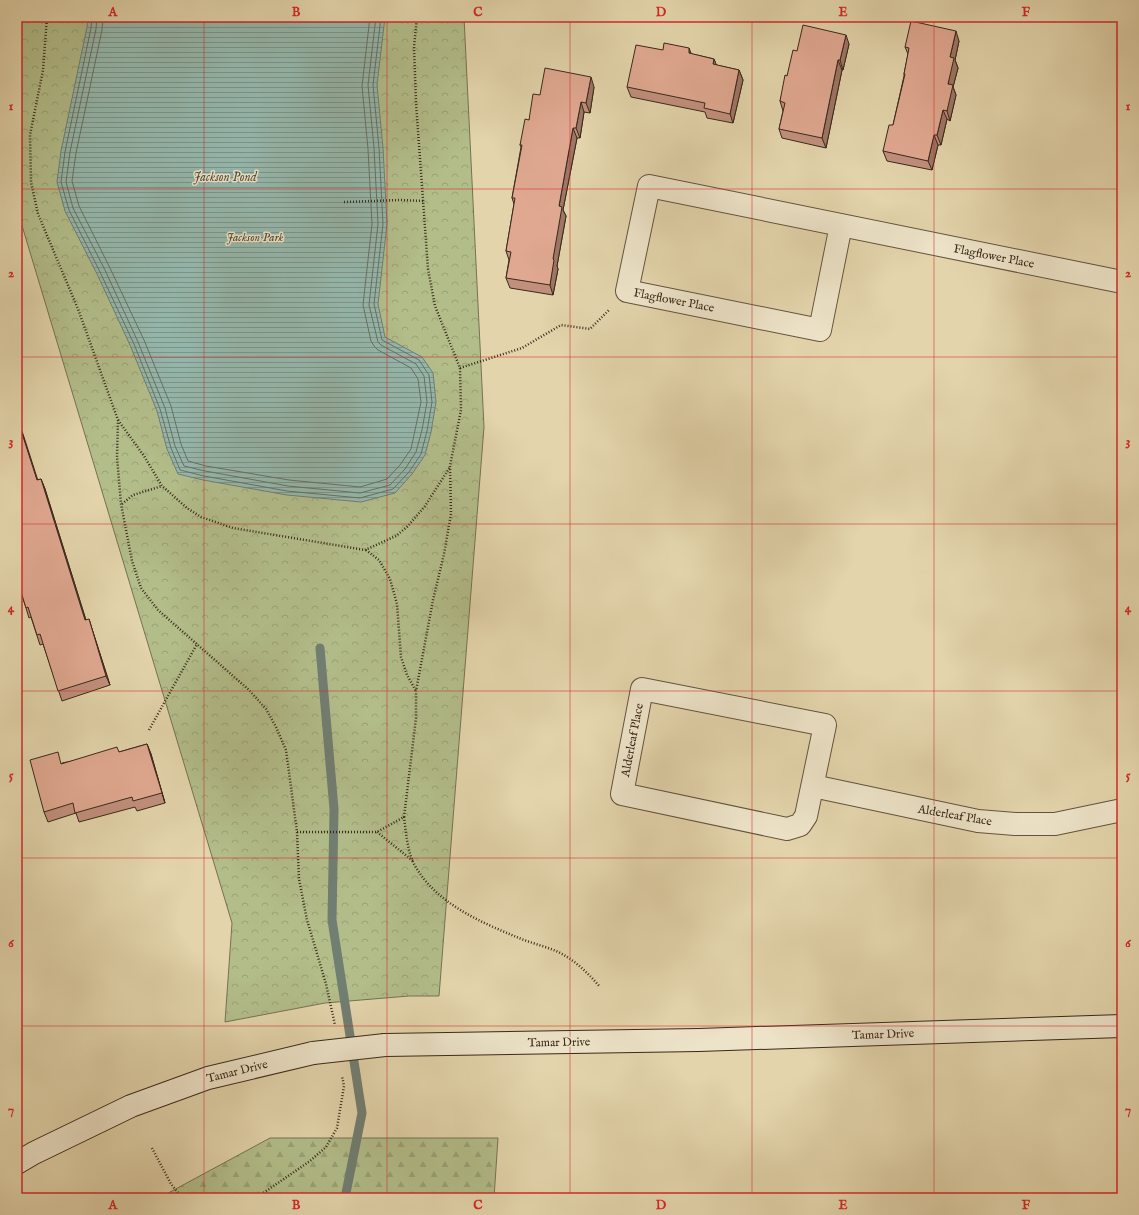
<svg xmlns="http://www.w3.org/2000/svg" width="1139" height="1215" font-family="'IM FELL English',serif">
<defs>
<pattern id="forest-firs" width="22" height="20" patternUnits="userSpaceOnUse"><rect width="22" height="20" fill="#b2bd8a"/><path d="M5 1l3.5 6h-7zM16 11l3.5 6h-7z" fill="#9aa276"/></pattern>
<pattern id="park-crowns" width="20" height="18" patternUnits="userSpaceOnUse"><rect width="20" height="18" fill="#b2bd8a"/><path d="M2 6a3 3 0 1 1 6 0M12 15a3 3 0 1 1 6 0" fill="none" stroke="#9aa276"/></pattern>
<pattern id="water-rules" width="6" height="5" patternUnits="userSpaceOnUse"><rect width="6" height="5" fill="#95b8ad"/><path d="M0 2.5h6" fill="none" stroke="#7b968c"/></pattern>
</defs>
<rect width="100%" height="100%" fill="#e3d4ab"/>
<filter id="stains"><feTurbulence type="fractalNoise" baseFrequency=".005" numOctaves="4"/><feColorMatrix values="0 0 0 0 .2 0 0 0 0 .09 0 0 0 0 .02 0 0 0 .5 -.17"/></filter>
<radialGradient id="worn" r=".72"><stop offset=".6" stop-color="#630" stop-opacity="0"/><stop offset="1" stop-color="#630" stop-opacity=".3"/></radialGradient>
<path fill="url(#forest-firs)" stroke="#767252" d="M 270,1138 L 498,1138 L 494,1198 L 159,1198 Z"/>
<path fill="url(#park-crowns)" stroke="#767252" d="M 17,17 L 464,17 L 484,427 L 439,996 L 409,996 L 325,1003 L 225,1022 L 232,923 L 17,209 Z"/>
<path fill="url(#water-rules)" stroke="#717e72" d="M 88,17 L 385,17 L 377,85 L 383,148 L 387,224 L 378,304 L 385,337 L 422,357 L 433,373 L 436,402 L 431,432 L 425,455 L 412,474 L 395,493 L 361,502 L 287,495 L 203,480 L 178,474 L 167,449 L 157,411 L 130,345 L 97,274 L 65,211 L 57,182 L 61,151 L 87,27 Z"/>
<g fill="none" stroke-linecap="round" stroke-linejoin="round">
<g stroke="#687063" stroke-width="1">
<path d="M 92,17 L 91,28 L 65,152 L 61,182 L 69,210 L 100,272 L 134,344 L 160,409 L 171,448 L 180,470 L 204,476 L 287,491 L 360,498 L 393,489 L 409,472 L 421,454 L 427,431 L 432,402 L 429,375 L 419,360 L 382,340 L 374,304 L 383,224 L 379,148 L 373,85 L 381,17"/>
<path d="M 97,17 L 96,29 L 70,152 L 66,182 L 73,208 L 105,270 L 138,342 L 165,408 L 175,446 L 184,466 L 205,471 L 288,486 L 360,493 L 390,485 L 405,469 L 416,452 L 422,430 L 427,402 L 424,376 L 416,364 L 381,345 L 378,342 L 369,305 L 378,224 L 374,148 L 368,85 L 376,17"/>
<path d="M 103,17 L 102,30 L 76,153 L 72,181 L 79,206 L 110,268 L 144,340 L 171,406 L 181,444 L 188,461 L 206,466 L 289,480 L 360,487 L 387,479 L 400,465 L 411,449 L 421,402 L 418,379 L 411,368 L 378,350 L 374,346 L 371,341 L 363,305 L 372,224 L 368,149 L 362,86 L 370,17"/>
</g>
<path stroke="#717e72" stroke-width="9" d="M 320,648 L 334,809 L 332,920 L 362,1113 L 345,1198"/>
<g stroke="#64533e" stroke-width="24">
<g id="street">
<path d="M 841,225 L 820,330 L 627,291 L 649,186 L 1122,282"/>
<path d="M 642,689 L 825,725 L 806,816 L 800,825 L 787,829 L 622,794 Z"/>
<path d="M 813,786 L 978,821 L 1015,824 L 1055,824 L 1122,810"/>
</g>
</g>
<g stroke="#3a2819" stroke-width="24">
<g id="secondary">
<path d="M 385,1045 L 699,1040 L 1122,1026"/>
<path d="M 17,1163 L 34,1153 L 131,1106 L 208,1078 L 313,1053"/>
</g>
</g>
<g stroke="#3a2819" stroke-width="2.5" stroke-dasharray="1 2" stroke-linecap="butt">
<path d="M 47,17 L 43,70 L 30,135 L 31,182 L 38,214 L 78,309 L 118,420 L 117,457 L 121,504 L 132,561 L 141,588 L 158,610 L 249,690 L 266,709 L 276,727 L 286,750 L 297,832 L 299,879 L 307,920 L 326,984 L 335,1025"/>
<path d="M 344,202 L 400,200 L 423,201"/>
<path d="M 460,368 L 522,348 L 561,325 L 590,329 L 610,309"/>
<path d="M 118,420 L 144,456 L 162,486 L 187,508 L 201,517 L 233,528 L 365,550 L 396,536 L 408,526 L 425,506 L 450,467"/>
<path d="M 122,504 L 133,495 L 162,486"/>
<path d="M 366,550 L 379,560 L 390,579 L 397,604 L 401,657 L 407,675 L 416,691"/>
<path d="M 149,730 L 197,644"/>
<path d="M 404,817 C 406,832 407,848 413,862 C 433,902 480,922 519,938 C 531,943 544,946 556,951 C 574,959 588,973 600,987"/>
<path d="M 297,832 L 377,832 L 404,817 L 416,718 L 416,691 L 433,600 L 444,554 L 451,514 L 450,466 L 461,410 L 460,368 L 435,306 L 428,269 L 416,103 L 414,47 L 417,17"/>
<path d="M 377,832 L 413,861"/>
<path d="M 152,1148 L 171,1184 L 182,1198"/>
<path d="M 256,1198 L 310,1161 L 326,1147 L 337,1128 L 344,1086 L 342,1076"/>
</g>
<use href="#street" stroke="#ede3c8" stroke-width="22"/>
<use href="#secondary" stroke="#ede3c8" stroke-width="22"/>
<g stroke="#3a2819" stroke-width="24" stroke-linecap="butt">
<path id="secondary-bridge" d="M 313,1053 L 385,1045"/>
</g>
<use href="#secondary-bridge" stroke="#ede3c8" stroke-width="22"/>
</g>
<g fill="#c1907d" stroke="#3a2819">
<path d="M 959,41 L 955,60 L 958,68 L 953,87 L 956,95 L 950,121 L 947,119 L 941,145 L 938,145 L 932,170 L 887,161 L 883,151 L 893,125 L 904,76 L 904,74 L 908,54 L 905,47 Z"/>
<path d="M 849,44 L 843,70 L 842,70 L 826,148 L 782,138 L 779,129 L 783,111 L 780,101 L 787,76 L 797,51 Z"/>
<path d="M 663,50 L 692,54 L 714,59 L 716,65 L 739,70 L 743,80 L 733,123 L 707,118 L 705,112 L 631,97 L 627,87 Z"/>
<path d="M 594,87 L 590,113 L 584,112 L 580,138 L 577,138 L 563,210 L 566,216 L 557,266 L 558,269 L 553,295 L 510,288 L 506,278 L 509,260 L 506,251 L 514,204 L 512,198 L 521,147 L 520,145 L 529,120 L 540,95 Z"/>
<path d="M 17,424 L 19,424 L 37,480 L 41,479 L 45,489 L 86,620 L 92,629 L 110,685 L 62,701 L 43,644 L 40,645 L 31,617 L 29,618 L 26,608 L 20,589 L 17,590 Z"/>
<path d="M 147,744 L 151,754 L 165,803 L 137,811 L 135,807 L 79,822 L 76,813 L 48,822 L 44,812 L 62,763 L 119,752 Z"/>
</g>
<g fill="#9d7666" stroke="#3a2819">
<path d="M 956,31 L 959,41 L 955,60 L 958,68 L 953,87 L 956,95 L 950,121 L 947,111 L 950,57 Z"/>
<path d="M 846,35 L 849,44 L 843,70 L 840,60 Z"/>
<path d="M 689,48 L 693,58 L 689,53 Z"/>
<path d="M 714,59 L 718,69 L 713,64 Z"/>
<path d="M 838,60 L 842,70 L 826,148 L 822,138 Z"/>
<path d="M 739,70 L 743,80 L 733,123 L 730,114 Z"/>
<path d="M 591,77 L 594,87 L 590,113 L 586,103 Z"/>
<path d="M 581,102 L 584,112 L 580,138 L 576,128 Z"/>
<path d="M 943,110 L 947,119 L 941,145 L 937,135 Z"/>
<path d="M 573,128 L 577,138 L 563,210 L 566,216 L 557,266 L 558,269 L 553,295 L 550,285 L 559,206 Z"/>
<path d="M 934,135 L 938,145 L 932,170 L 928,161 Z"/>
<path d="M 19,424 L 23,434 L 41,490 L 37,480 Z"/>
<path d="M 41,479 L 45,489 L 89,630 L 85,620 Z"/>
<path d="M 89,619 L 92,629 L 110,685 L 106,676 Z"/>
<path d="M 147,744 L 151,754 L 165,803 L 162,793 Z"/>
</g>
<g fill="#e0a891" stroke="#3a2819">
<path d="M 911,21 L 956,31 L 950,57 L 954,58 L 948,84 L 953,85 L 947,111 L 943,110 L 937,135 L 934,135 L 928,161 L 883,151 L 889,125 L 893,125 L 905,74 L 904,74 L 909,48 L 905,47 Z"/>
<path d="M 803,25 L 846,35 L 840,60 L 838,60 L 822,138 L 779,129 L 785,103 L 780,101 L 785,75 L 787,76 L 793,50 L 797,51 Z"/>
<path d="M 664,43 L 689,48 L 689,53 L 714,59 L 713,64 L 739,70 L 730,114 L 704,108 L 705,103 L 627,87 L 636,45 L 663,50 Z"/>
<path d="M 545,68 L 591,77 L 586,103 L 581,102 L 576,128 L 573,128 L 559,206 L 562,207 L 553,259 L 554,260 L 550,285 L 506,278 L 511,252 L 506,251 L 515,198 L 512,198 L 522,145 L 520,145 L 525,119 L 529,120 L 533,94 L 540,95 Z"/>
<path d="M 17,424 L 19,424 L 37,480 L 41,479 L 85,620 L 89,619 L 106,676 L 58,691 L 40,634 L 37,635 L 28,607 L 26,608 L 17,579 Z"/>
<path d="M 147,744 L 162,793 L 133,801 L 132,797 L 75,813 L 73,803 L 44,812 L 30,760 L 58,752 L 61,764 L 117,747 L 119,752 Z"/>
</g>
<path fill="none" stroke="#d62828" stroke-width="1" stroke-opacity="0.55" d="M 204,17 L 204,1198M 387,17 L 387,1198M 570,17 L 570,1198M 752,17 L 752,1198M 934,17 L 934,1198M 17,189 L 1122,189M 17,357 L 1122,357M 17,524 L 1122,524M 17,691 L 1122,691M 17,858 L 1122,858M 17,1026 L 1122,1026"/>
<g text-anchor="middle" stroke-width="3" stroke-linejoin="round" paint-order="stroke">
<g font-size="12" font-style="italic" fill="#524630" stroke="#ede3c8">
<text x="255" y="241">Jackson Park</text>
</g>
<g font-size="12" fill="#3a2819" stroke="#ede3c8">
<text transform="translate(994 256) rotate(11)" y="4">Flagflower Place</text>
<text transform="translate(674 300) rotate(11)" y="4">Flagflower Place</text>
<text transform="translate(632 740) rotate(-79)" y="4">Alderleaf Place</text>
<text transform="translate(955 815) rotate(10)" y="4">Alderleaf Place</text>
<text transform="translate(883 1034) rotate(-2)" y="4">Tamar Drive</text>
<text transform="translate(559 1042) rotate(-1)" y="4">Tamar Drive</text>
<text transform="translate(237 1071) rotate(-14)" y="4">Tamar Drive</text>
</g>
<g font-size="13" font-style="italic" fill="#514c3e" stroke="#ede3c8">
<text x="225" y="181">Jackson Pond</text>
</g>
</g>
<rect width="1139" height="1215" fill="none" stroke="#e3d4ab" stroke-width="44"/>
<rect x="22" y="22" width="1095" height="1171" fill="none" stroke="#d62828" stroke-width="1.5"/>
<g font-size="13" text-anchor="middle" font-weight="bold" fill="#d62828">
<text x="113" y="16">A</text>
<text x="296" y="16">B</text>
<text x="478" y="16">C</text>
<text x="661" y="16">D</text>
<text x="843" y="16">E</text>
<text x="1026" y="16">F</text>
<text x="11" y="110">1</text>
<text x="1128" y="110">1</text>
<text x="11" y="277">2</text>
<text x="1128" y="277">2</text>
<text x="11" y="445">3</text>
<text x="1128" y="445">3</text>
<text x="11" y="612">4</text>
<text x="1128" y="612">4</text>
<text x="11" y="779">5</text>
<text x="1128" y="779">5</text>
<text x="11" y="947">6</text>
<text x="1128" y="947">6</text>
<text x="11" y="1114">7</text>
<text x="1128" y="1114">7</text>
<text x="113" y="1209">A</text>
<text x="296" y="1209">B</text>
<text x="478" y="1209">C</text>
<text x="661" y="1209">D</text>
<text x="843" y="1209">E</text>
<text x="1026" y="1209">F</text>
</g>
<rect width="100%" height="100%" filter="url(#stains)"/>
<rect width="100%" height="100%" fill="url(#worn)"/>
</svg>
